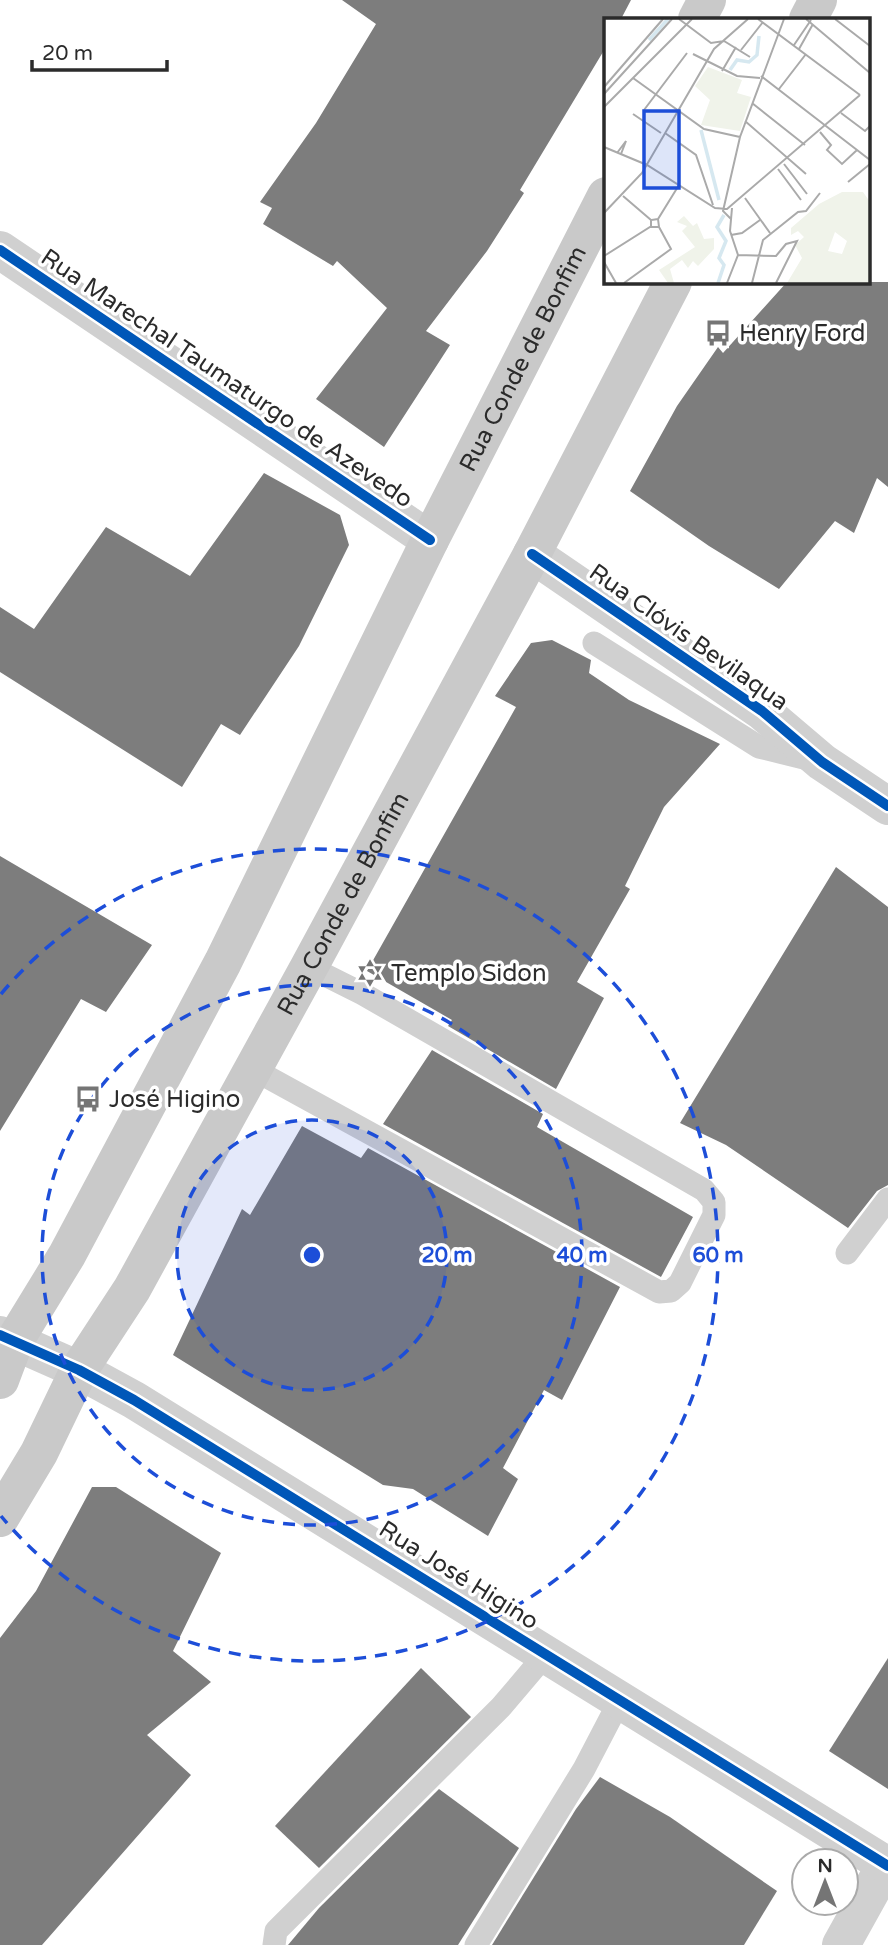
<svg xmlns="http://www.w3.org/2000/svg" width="888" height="1945" font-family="'Varela Round',sans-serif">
<rect width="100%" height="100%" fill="#fff"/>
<g fill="#7d7d7d">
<path d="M 342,0 L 631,0 L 621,19 L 606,19 L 606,47 L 520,190 L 524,193 L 487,251 L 426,331 L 450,345 L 384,447 L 316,399 L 387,308 L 337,261 L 333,266 L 263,224 L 272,208 L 260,202 L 316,123 L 376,24 Z"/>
<path d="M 787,282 L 888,282 L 888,487 L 877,478 L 854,533 L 835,521 L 779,589 L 709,546 L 630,491 L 677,406 L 718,347 L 723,353 Z"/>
<path d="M 264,473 L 340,515 L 349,545 L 299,646 L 240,735 L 221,724 L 182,787 L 0,672 L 0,607 L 34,629 L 106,527 L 190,576 Z"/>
<path d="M 552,640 L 591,660 L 589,673 L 629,700 L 720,744 L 664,807 L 625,886 L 630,889 L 577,982 L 604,998 L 556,1089 L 448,1026 L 452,1020 L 367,971 L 516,707 L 495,696 L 531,643 Z"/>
<path d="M 0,856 L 152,945 L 106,1012 L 81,999 L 0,1131 Z"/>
<path d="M 836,867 L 888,907 L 888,1185 L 877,1191 L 848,1228 L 726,1145 L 680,1123 Z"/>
<path d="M 432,1050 L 543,1114 L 537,1127 L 693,1217 L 661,1277 L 383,1124 Z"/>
<path d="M 302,1126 L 361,1158 L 368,1148 L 620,1287 L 562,1400 L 544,1390 L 503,1468 L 518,1479 L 488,1536 L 413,1489 L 383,1485 L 173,1355 L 242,1209 L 250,1215 Z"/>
<path d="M 92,1487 L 116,1487 L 221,1553 L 173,1651 L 211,1682 L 147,1735 L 191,1775 L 42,1945 L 0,1945 L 0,1638 L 36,1591 Z"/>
<path d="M 888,1658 L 888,1789 L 829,1751 Z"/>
<path d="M 421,1668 L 471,1717 L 319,1868 L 275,1826 Z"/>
<path d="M 600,1777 L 670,1817 L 777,1891 L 744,1945 L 492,1945 L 576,1809 Z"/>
<path d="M 439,1789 L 519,1848 L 458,1945 L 288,1945 L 319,1908 Z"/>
</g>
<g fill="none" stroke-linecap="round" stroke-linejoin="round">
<g stroke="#d0d0d0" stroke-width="23">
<path d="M 594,643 L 759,747 L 808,759"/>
<path d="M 253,1069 L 659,1292 L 671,1291 L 680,1283 L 714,1215 L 714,1202 L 704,1190 L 363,994 L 309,967"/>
<path d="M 847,1253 L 888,1199"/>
<path d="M 274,1945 L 276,1931 L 501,1707 L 546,1654"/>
<path d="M 476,1945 L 584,1769 L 620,1700"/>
</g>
<g stroke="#d0d0d0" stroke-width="38">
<path d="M 0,250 L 430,540"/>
<path d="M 532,554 L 762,711 L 822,762 L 888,806"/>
<path d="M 841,1945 L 886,1864"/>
</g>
<path stroke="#d0d0d0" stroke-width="38" d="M 0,1335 L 79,1370 L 134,1400 L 888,1866"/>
<g stroke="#c9c9c9" stroke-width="38">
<path d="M 697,19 L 707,0"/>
<path d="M 808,19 L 818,0"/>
<path id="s1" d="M 0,1380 L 15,1340 L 67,1255 L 223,962 L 430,540 L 606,196"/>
<path id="s2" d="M 0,1518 L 39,1453 L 79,1370 L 132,1289 L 309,967 L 532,554 L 673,282"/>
</g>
<g stroke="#fff" stroke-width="15">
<g id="cycleway">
<path d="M 0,250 L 430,540"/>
<path d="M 532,554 L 762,711 L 822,762 L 888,806"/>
<path d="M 0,1335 L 79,1370 L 134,1400 L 888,1866"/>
</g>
</g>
<use href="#cycleway" stroke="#0057b8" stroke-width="10"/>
</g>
<circle cx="312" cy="1255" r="135" fill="#1d4ed8" fill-opacity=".12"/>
<g fill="none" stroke="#1d4ed8" stroke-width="3.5" stroke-dasharray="12 9">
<circle cx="312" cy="1255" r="135"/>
<circle cx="312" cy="1255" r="270"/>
<path d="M1 994A406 406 0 1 1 1 1516"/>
</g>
<defs>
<g id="bus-bare" transform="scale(2.1)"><path d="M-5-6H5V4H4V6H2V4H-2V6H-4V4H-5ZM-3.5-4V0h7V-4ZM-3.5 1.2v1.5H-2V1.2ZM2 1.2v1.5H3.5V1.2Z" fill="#757575" stroke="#fff" stroke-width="2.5" paint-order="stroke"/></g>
<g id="synagogue-bare" transform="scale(2.1)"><path d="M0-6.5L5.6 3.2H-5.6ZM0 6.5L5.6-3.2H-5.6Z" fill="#757575" stroke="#fff" stroke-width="2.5" paint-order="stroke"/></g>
</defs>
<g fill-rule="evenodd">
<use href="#bus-bare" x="718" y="333"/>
<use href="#synagogue-bare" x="370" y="973"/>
<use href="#bus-bare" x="88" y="1099"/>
</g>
<g text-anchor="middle" stroke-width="7" stroke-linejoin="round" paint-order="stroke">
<g font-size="24" fill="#2b2b2b" stroke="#fff" text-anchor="start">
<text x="739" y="341">Henry Ford</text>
<text x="391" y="981">Templo Sidon</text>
<text x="109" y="1107">José Higino</text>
</g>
<g font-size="24" fill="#2b2b2b" stroke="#fff">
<text dy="8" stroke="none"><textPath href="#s1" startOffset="1148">Rua Conde de Bonfim</textPath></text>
<text transform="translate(227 378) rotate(34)" y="8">Rua Marechal Taumaturgo de Azevedo</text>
<text transform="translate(689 637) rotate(35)" y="8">Rua Clóvis Bevilaqua</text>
<text dy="8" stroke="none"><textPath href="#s2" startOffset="704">Rua Conde de Bonfim</textPath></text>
<text transform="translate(459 1575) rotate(32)" y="8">Rua José Higino</text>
</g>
</g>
<g transform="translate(604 18)">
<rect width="266" height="266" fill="#fff"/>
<path d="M 104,49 L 138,62 L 133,75 L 147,79 L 136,113 L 97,107 L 106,82 L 91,68 ZM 238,174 L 259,174 L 266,184 L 266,265 L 183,265 L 198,240 L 191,227 L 200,219 L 194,213 L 187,217 L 187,210 L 215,186 ZM 231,214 L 243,223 L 238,236 L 224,233 ZM 80,198 L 89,208 L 93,205 L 100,221 L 110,220 L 110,231 L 94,248 L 89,243 L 84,250 L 78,242 L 66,251 L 70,265 L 64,265 L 55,252 L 91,229 L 78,213 L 83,208 L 73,204 Z" fill="#f0f3ea" fill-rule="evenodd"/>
<path fill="none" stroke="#d6e8f0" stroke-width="3.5" d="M 45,22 L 64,1M 126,52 L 133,42 L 145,44 L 153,37 L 155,18M 97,112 L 115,182M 114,265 L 120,247 L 115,240 L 122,223 L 113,209 L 120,197"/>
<path fill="none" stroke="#aaa" stroke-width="2" d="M 75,1 L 107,25 L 120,23 L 146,39M 154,1 L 256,77M 202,1 L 266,55M 231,1 L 266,28M 190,27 L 207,2M 195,31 L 209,6M 137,32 L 159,4M 89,36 L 133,58 L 156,60M 118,53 L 132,29M 157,58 L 266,142M 29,60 L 100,111 L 136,119M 0,69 L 59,1M 175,71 L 202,36M 0,76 L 68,1M 148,85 L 201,127M 0,89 L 88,1M 40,92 L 83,35M 237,95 L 261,113 L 266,108M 29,96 L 57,115M 141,103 L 202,156M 216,114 L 227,127 L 223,132 L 238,146 L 253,132M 61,115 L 92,137 L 109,187M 0,129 L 43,147 L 111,190 L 123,191 L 256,77M 13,135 L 22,123 L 17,136M 180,146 L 203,176M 174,151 L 197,182M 244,164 L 266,146M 19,178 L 47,202M 141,180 L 166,215M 0,195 L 38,155 L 110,31 L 144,1M 127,201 L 119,193 L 136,119 L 180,1M 47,208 L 47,202 L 54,201 L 75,167M 127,217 L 138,215 L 156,202M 134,237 L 172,238 L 182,226 L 193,223 L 172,265M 0,238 L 46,209 L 55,209 L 54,201M 0,244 L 12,265M 20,265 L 67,231 L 55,209M 123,265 L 134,237 L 126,213 L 128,190M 148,265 L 159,222 L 194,194 L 202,193 L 216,175"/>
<path fill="#1d4ed8" fill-opacity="0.15" stroke="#1d4ed8" stroke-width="3.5" d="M 40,93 L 75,93 L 75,170 L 40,170 Z"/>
<rect width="266" height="266" fill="none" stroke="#2b2b2b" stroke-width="3.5"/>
</g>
<circle cx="312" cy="1255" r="10" fill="#1d4ed8" stroke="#fff" stroke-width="3.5"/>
<g font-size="21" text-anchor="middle" font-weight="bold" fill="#1d4ed8" stroke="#fff" stroke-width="7" stroke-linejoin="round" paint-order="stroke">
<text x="447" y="1262">20 m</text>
<text x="582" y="1262">40 m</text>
<text x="718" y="1262">60 m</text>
</g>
<g transform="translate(825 1882)"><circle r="33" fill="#ffffff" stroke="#aaaaaa" stroke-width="2"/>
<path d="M0-5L12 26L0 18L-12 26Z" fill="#757575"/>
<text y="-10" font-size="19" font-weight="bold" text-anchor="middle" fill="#2b2b2b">N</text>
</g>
<path d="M32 60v10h135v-10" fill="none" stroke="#2b2b2b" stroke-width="3.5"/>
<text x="42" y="60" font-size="21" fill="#2b2b2b" stroke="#ffffff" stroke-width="5" paint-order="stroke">20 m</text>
</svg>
